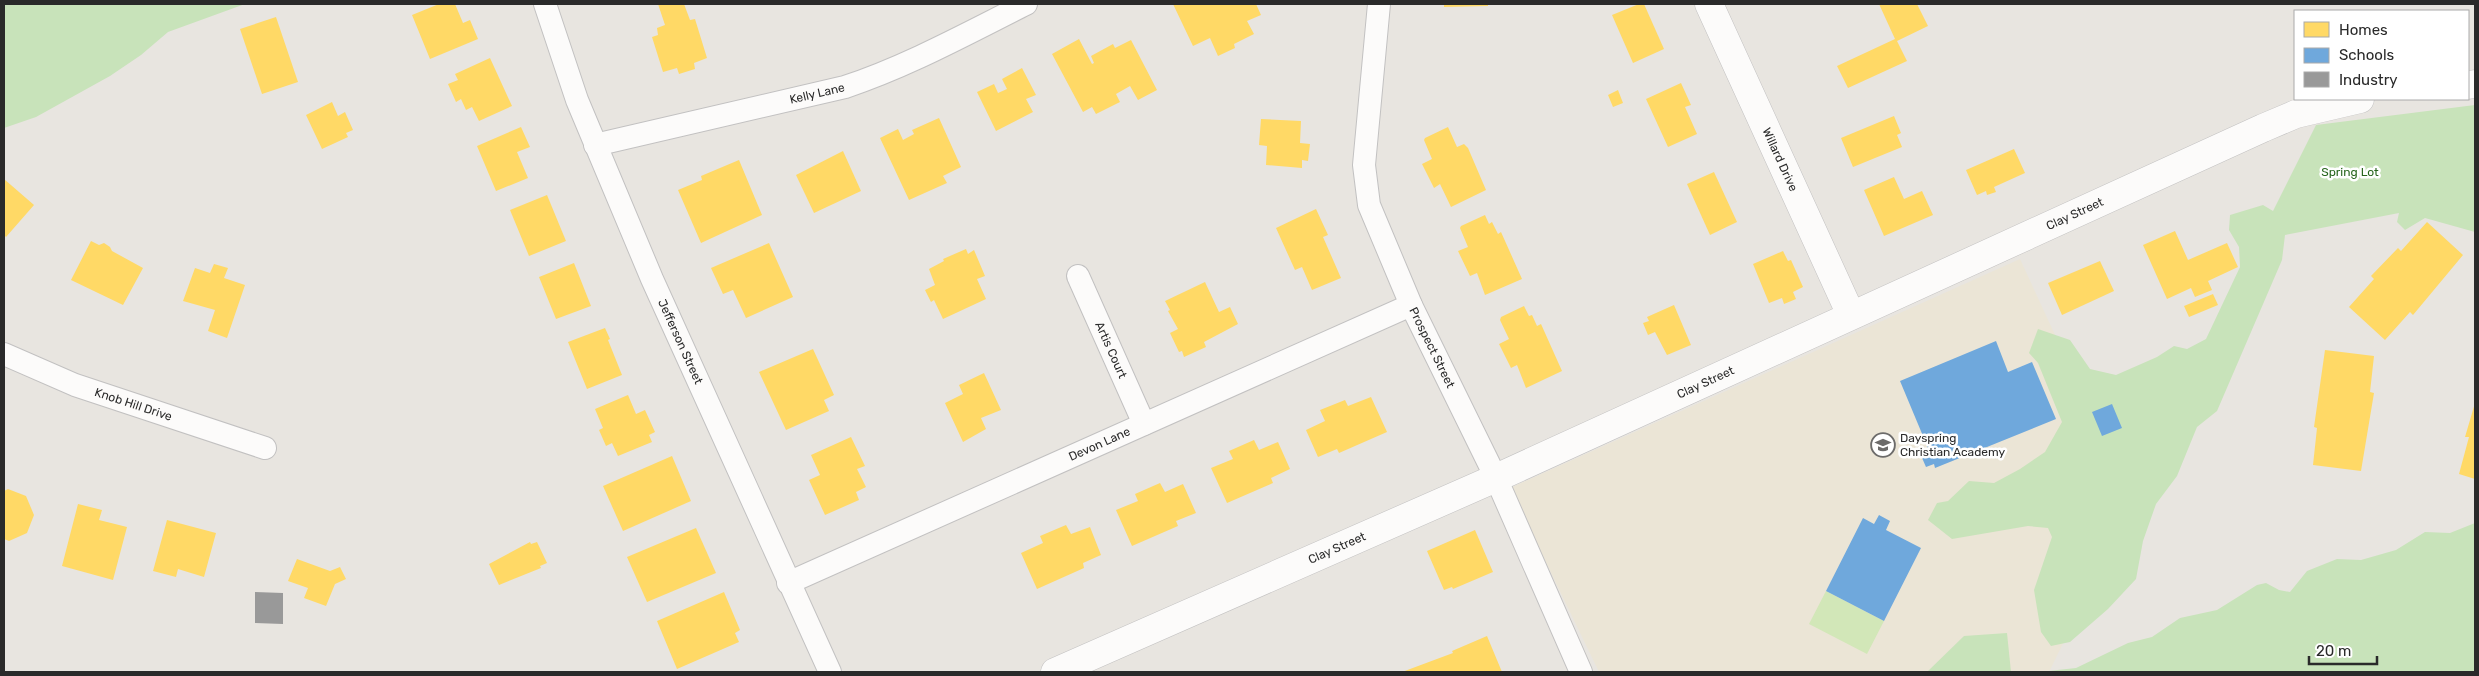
<svg xmlns="http://www.w3.org/2000/svg" width="2479" height="676" font-family="Rubik,sans-serif">
<rect width="100%" height="100%" fill="#e8e5e0"/>
<path fill="#ebe5d6" d="M 2020,259 L 2086,402 L 2208,348 L 2049,672 L 1599,672 L 1510,488 Z"/>
<g fill="#c8e3ba">
<path d="M 4,4 L 245,4 L 168,32 L 141,55 L 110,76 L 36,117 L 4,128 Z"/>
<path d="M 2475,105 L 2475,232 L 2425,218 L 2405,230 L 2397,222 L 2399,213 L 2285,235 L 2282,260 L 2217,411 L 2197,427 L 2177,476 L 2156,504 L 2143,541 L 2136,579 L 2108,609 L 2070,642 L 2051,646 L 2041,632 L 2034,590 L 2052,537 L 2048,528 L 2028,526 L 1952,539 L 1928,520 L 1937,503 L 1948,501 L 1969,481 L 1994,483 L 2020,469 L 2045,452 L 2062,422 L 2038,363 L 2029,353 L 2038,329 L 2070,340 L 2090,369 L 2116,375 L 2157,357 L 2174,346 L 2187,349 L 2206,339 L 2240,267 L 2239,247 L 2229,230 L 2230,215 L 2263,205 L 2273,211 L 2316,125 Z"/>
<path d="M 2475,523 L 2475,672 L 2039,672 L 2076,668 L 2128,643 L 2152,637 L 2180,618 L 2217,610 L 2257,585 L 2266,583 L 2279,590 L 2290,592 L 2307,571 L 2337,559 L 2361,560 L 2396,550 L 2425,532 L 2450,533 Z"/>
<path d="M 2007,633 L 2011,672 L 1927,672 L 1964,636 Z"/>
</g>
<path fill="#d2e7b8" d="M 1826,591 L 1884,621 L 1867,654 L 1809,624 Z"/>
<g fill="#ffd966">
<path d="M 439,4 L 455,4 L 463,23 L 470,20 L 478,39 L 430,59 L 412,15 Z"/>
<path d="M 658,4 L 684,4 L 690,20 L 695,19 L 707,58 L 694,63 L 695,69 L 679,74 L 677,68 L 663,72 L 652,37 L 658,35 L 657,28 L 665,25 Z"/>
<path d="M 1173,4 L 1256,4 L 1261,15 L 1247,21 L 1254,34 L 1234,44 L 1235,48 L 1218,56 L 1210,38 L 1193,46 Z"/>
<path d="M 1444,4 L 1488,4 L 1488,6 L 1444,7 Z"/>
<path d="M 1639,4 L 1644,4 L 1664,49 L 1633,63 L 1612,15 Z"/>
<path d="M 1879,4 L 1917,4 L 1928,26 L 1897,41 L 1907,61 L 1848,88 L 1837,66 L 1895,39 Z"/>
<path d="M 276,17 L 298,82 L 262,94 L 240,29 Z"/>
<path d="M 1079,39 L 1092,64 L 1094,63 L 1091,56 L 1113,44 L 1115,48 L 1131,40 L 1157,90 L 1138,100 L 1130,86 L 1116,94 L 1120,102 L 1096,114 L 1092,107 L 1083,112 L 1052,54 Z"/>
<path d="M 490,58 L 512,106 L 479,121 L 472,107 L 466,110 L 461,99 L 456,102 L 448,84 L 458,80 L 455,74 Z"/>
<path d="M 1022,68 L 1036,95 L 1026,99 L 1033,112 L 996,131 L 977,92 L 994,84 L 998,93 L 1007,89 L 1002,79 Z"/>
<path d="M 1681,83 L 1691,105 L 1685,107 L 1697,134 L 1668,147 L 1646,99 Z"/>
<path d="M 1618,90 L 1623,103 L 1613,107 L 1608,95 Z"/>
<path d="M 332,102 L 338,116 L 345,112 L 353,130 L 346,133 L 348,137 L 322,149 L 306,115 Z"/>
<path d="M 1894,116 L 1901,133 L 1897,135 L 1902,147 L 1853,167 L 1841,138 Z"/>
<path d="M 939,118 L 961,167 L 943,176 L 947,183 L 909,200 L 880,138 L 898,129 L 903,140 L 914,134 L 912,130 Z"/>
<path d="M 1261,119 L 1301,121 L 1300,143 L 1310,144 L 1308,161 L 1302,160 L 1302,168 L 1266,165 L 1267,146 L 1259,145 Z"/>
<path d="M 521,127 L 530,147 L 517,152 L 528,178 L 496,191 L 477,146 Z"/>
<path d="M 1448,127 L 1457,147 L 1464,144 L 1468,148 L 1486,190 L 1451,207 L 1440,184 L 1434,188 L 1422,164 L 1432,159 L 1424,140 L 1425,138 Z"/>
<path d="M 2014,149 L 2025,173 L 1994,187 L 1996,192 L 1987,195 L 1986,191 L 1977,195 L 1966,170 Z"/>
<path d="M 843,151 L 861,191 L 814,213 L 796,175 Z"/>
<path d="M 739,160 L 762,215 L 701,243 L 678,190 L 702,180 L 701,176 Z"/>
<path d="M 1714,172 L 1737,222 L 1710,235 L 1687,184 Z"/>
<path d="M 1894,177 L 1904,199 L 1922,191 L 1933,215 L 1884,236 L 1864,190 Z"/>
<path d="M 4,179 L 34,205 L 6,237 L 4,235 Z"/>
<path d="M 547,195 L 566,241 L 529,256 L 510,210 Z"/>
<path d="M 1316,209 L 1328,235 L 1323,237 L 1341,278 L 1312,290 L 1302,267 L 1295,270 L 1276,228 Z"/>
<path d="M 1485,215 L 1489,224 L 1492,222 L 1498,234 L 1501,232 L 1522,279 L 1485,295 L 1477,273 L 1470,276 L 1458,251 L 1468,247 L 1460,228 L 1461,226 Z"/>
<path d="M 2427,222 L 2463,255 L 2413,315 L 2410,312 L 2385,340 L 2349,307 L 2374,279 L 2371,276 L 2398,248 L 2401,251 Z"/>
<path d="M 2175,231 L 2188,260 L 2227,243 L 2238,267 L 2208,281 L 2212,290 L 2195,297 L 2191,288 L 2167,299 L 2143,245 Z"/>
<path d="M 91,241 L 99,245 L 104,243 L 110,247 L 112,251 L 143,268 L 123,305 L 71,280 Z"/>
<path d="M 769,243 L 793,297 L 746,318 L 733,290 L 723,294 L 711,268 Z"/>
<path d="M 966,249 L 968,254 L 974,250 L 985,276 L 977,279 L 986,299 L 943,319 L 934,300 L 931,302 L 925,290 L 935,285 L 929,269 L 944,261 L 943,259 Z"/>
<path d="M 1783,251 L 1788,261 L 1791,260 L 1803,287 L 1793,292 L 1796,299 L 1784,304 L 1782,298 L 1769,303 L 1753,264 Z"/>
<path d="M 2100,261 L 2114,291 L 2062,315 L 2048,283 Z"/>
<path d="M 574,263 L 591,306 L 556,319 L 539,277 Z"/>
<path d="M 214,264 L 228,268 L 224,278 L 245,285 L 227,338 L 208,331 L 215,310 L 183,301 L 195,268 L 210,273 Z"/>
<path d="M 1205,282 L 1219,312 L 1230,307 L 1238,324 L 1204,342 L 1206,347 L 1184,357 L 1182,351 L 1179,352 L 1170,333 L 1178,329 L 1168,311 L 1170,310 L 1165,301 Z"/>
<path d="M 2213,294 L 2218,305 L 2189,317 L 2184,306 Z"/>
<path d="M 1674,305 L 1691,345 L 1667,355 L 1655,332 L 1648,335 L 1643,323 L 1649,321 L 1647,317 Z"/>
<path d="M 1524,306 L 1529,316 L 1532,315 L 1537,326 L 1541,324 L 1562,371 L 1526,388 L 1517,365 L 1511,368 L 1499,344 L 1509,339 L 1500,320 L 1501,317 Z"/>
<path d="M 605,328 L 610,339 L 608,340 L 622,375 L 587,389 L 568,342 Z"/>
<path d="M 813,349 L 834,395 L 824,400 L 829,411 L 786,430 L 759,372 Z"/>
<path d="M 2325,350 L 2374,356 L 2370,392 L 2374,393 L 2361,471 L 2313,465 L 2317,428 L 2314,427 Z"/>
<path d="M 984,373 L 1001,410 L 981,418 L 986,429 L 963,442 L 945,403 L 963,394 L 959,385 Z"/>
<path d="M 628,395 L 636,414 L 645,410 L 655,432 L 649,435 L 652,442 L 618,456 L 612,443 L 606,446 L 599,430 L 603,428 L 595,409 Z"/>
<path d="M 1371,397 L 1387,432 L 1339,453 L 1337,449 L 1318,457 L 1306,430 L 1325,421 L 1320,410 L 1345,400 L 1348,406 Z"/>
<path d="M 2475,403 L 2475,479 L 2459,474 L 2469,437 L 2465,437 Z"/>
<path d="M 851,437 L 865,466 L 857,469 L 866,487 L 856,492 L 859,500 L 825,515 L 809,480 L 820,475 L 811,455 Z"/>
<path d="M 1254,440 L 1259,450 L 1278,442 L 1290,469 L 1271,478 L 1273,483 L 1227,503 L 1211,468 L 1233,459 L 1229,451 Z"/>
<path d="M 672,456 L 691,501 L 623,531 L 603,486 Z"/>
<path d="M 1160,483 L 1165,492 L 1183,484 L 1196,513 L 1176,521 L 1178,526 L 1132,546 L 1116,510 L 1138,501 L 1135,494 Z"/>
<path d="M 8,489 L 26,496 L 34,515 L 27,533 L 9,541 L 4,539 L 4,491 Z"/>
<path d="M 78,504 L 102,510 L 99,520 L 127,527 L 113,580 L 62,566 Z"/>
<path d="M 167,520 L 216,533 L 204,577 L 178,569 L 176,577 L 153,571 Z"/>
<path d="M 1066,525 L 1071,534 L 1090,527 L 1101,555 L 1083,563 L 1084,568 L 1037,589 L 1021,553 L 1043,543 L 1040,536 Z"/>
<path d="M 696,528 L 716,573 L 647,602 L 627,557 Z"/>
<path d="M 1475,530 L 1493,572 L 1453,589 L 1452,587 L 1444,590 L 1427,551 Z"/>
<path d="M 530,542 L 531,544 L 537,542 L 547,563 L 540,566 L 541,568 L 499,585 L 489,564 Z"/>
<path d="M 297,559 L 330,571 L 340,567 L 346,579 L 335,584 L 326,606 L 304,598 L 308,588 L 288,581 Z"/>
<path d="M 724,592 L 740,630 L 735,633 L 739,642 L 677,669 L 657,621 Z"/>
<path d="M 1487,636 L 1502,672 L 1402,672 L 1453,653 L 1452,651 Z"/>
</g>
<g fill="#6fa8dc">
<path d="M 1996,341 L 2008,372 L 2032,362 L 2056,419 L 1935,468 L 1934,464 L 1926,467 L 1919,451 L 1928,448 L 1900,381 Z"/>
<path d="M 2112,404 L 2122,428 L 2102,436 L 2092,412 Z"/>
<path d="M 1879,515 L 1890,521 L 1886,530 L 1921,548 L 1884,621 L 1826,591 L 1863,518 L 1874,524 Z"/>
</g>
<path fill="#999" d="M 255,592 L 283,593 L 283,624 L 255,623 Z"/>
<g fill="none" stroke-linecap="round" stroke-linejoin="round">
<g stroke="#c2c1c1" stroke-width="24">
<g id="street">
<path id="s1" d="M 545,4 L 577,100 L 652,279 L 830,672"/>
<path id="s2" d="M 1379,4 L 1364,165 L 1369,205 L 1411,305 L 1496,478 L 1581,672"/>
<path id="s3" d="M 595,145 L 845,87 C 908,66 966,34 1026,4"/>
<path id="s4" d="M 1078,276 L 1144,424"/>
<path id="s5" d="M 4,354 L 75,385 L 265,448"/>
<path id="s6" d="M 788,583 L 1411,305"/>
</g>
</g>
<g stroke="#c2c1c1" stroke-width="29">
<g id="secondary">
<path id="s7" d="M 1709,4 L 1851,315"/>
<path d="M 2468,85 L 2475,84"/>
<path id="s8" d="M 1055,672 L 1496,478 L 2263,128 L 2296,114 L 2360,99"/>
</g>
</g>
<use href="#street" stroke="#fcfbfa" stroke-width="22"/>
<use href="#secondary" stroke="#fcfbfa" stroke-width="28"/>
</g>
<defs>
<g id="school-ring" transform="scale(1.25)"><circle r="9.5" fill="#fff" stroke="#6c6b6a" stroke-width="1.5"/><path d="M0-5L7-2L0 1L-7-2ZM-4 1L0 2.5L4 1V4Q0 6-4 4Z" fill="#6c6b6a"/></g>
</defs>
<g fill-rule="evenodd">
<use href="#school-ring" x="1883" y="445"/>
</g>
<g text-anchor="middle" stroke-width="5" stroke-linejoin="round" paint-order="stroke">
<g font-size="12" fill="#2a2a2a" stroke="#fff">
<text dy="4" stroke="none"><textPath href="#s3" startOffset="228">Kelly Lane</textPath></text>
<text dy="4" stroke="none"><textPath href="#s7" startOffset="171">Willard Drive</textPath></text>
<text dy="4" stroke="none"><textPath href="#s8" startOffset="1118">Clay Street</textPath></text>
<text dy="4" stroke="none"><textPath href="#s1" startOffset="364">Jefferson Street</textPath></text>
<text dy="4" stroke="none"><textPath href="#s2" startOffset="358">Prospect Street</textPath></text>
<text dy="4" stroke="none"><textPath href="#s4" startOffset="81">Artis Court</textPath></text>
<text dy="4" stroke="none"><textPath href="#s8" startOffset="712">Clay Street</textPath></text>
<text dy="4" stroke="none"><textPath href="#s5" startOffset="139">Knob Hill Drive</textPath></text>
<text dy="4" stroke="none"><textPath href="#s6" startOffset="341">Devon Lane</textPath></text>
<text dy="4" stroke="none"><textPath href="#s8" startOffset="308">Clay Street</textPath></text>
</g>
<g font-size="12" fill="#27651d" stroke="#fff">
<text x="2350" y="176">Spring Lot</text>
</g>
<g font-size="12" fill="#2a2a2a" stroke="#fff" text-anchor="start">
<text x="1900" y="442">Dayspring<tspan x="1900" dy="14">Christian Academy</tspan></text>
</g>
</g>
<rect width="2479" height="676" fill="none" stroke="#2a2a2a" stroke-width="10"/>
<rect x="2294" y="10" width="175" height="90" fill="#ffffff" stroke="#aaaaaa"/>
<rect x="2304" y="22" width="25" height="15" fill="#ffd966" stroke="#aaaaaa"/>
<text x="2339" y="35" font-size="15" fill="#2a2a2a">Homes</text>
<rect x="2304" y="48" width="25" height="15" fill="#6fa8dc" stroke="#aaaaaa"/>
<text x="2339" y="60" font-size="15" fill="#2a2a2a">Schools</text>
<rect x="2304" y="72" width="25" height="15" fill="#999999" stroke="#aaaaaa"/>
<text x="2339" y="85" font-size="15" fill="#2a2a2a">Industry</text>
<path d="M2309 656v8h68v-8" fill="none" stroke="#2a2a2a" stroke-width="2.5"/>
<text x="2316" y="656" font-size="15" fill="#2a2a2a" stroke="#ffffff" stroke-width="4" paint-order="stroke">20 m</text>
</svg>
